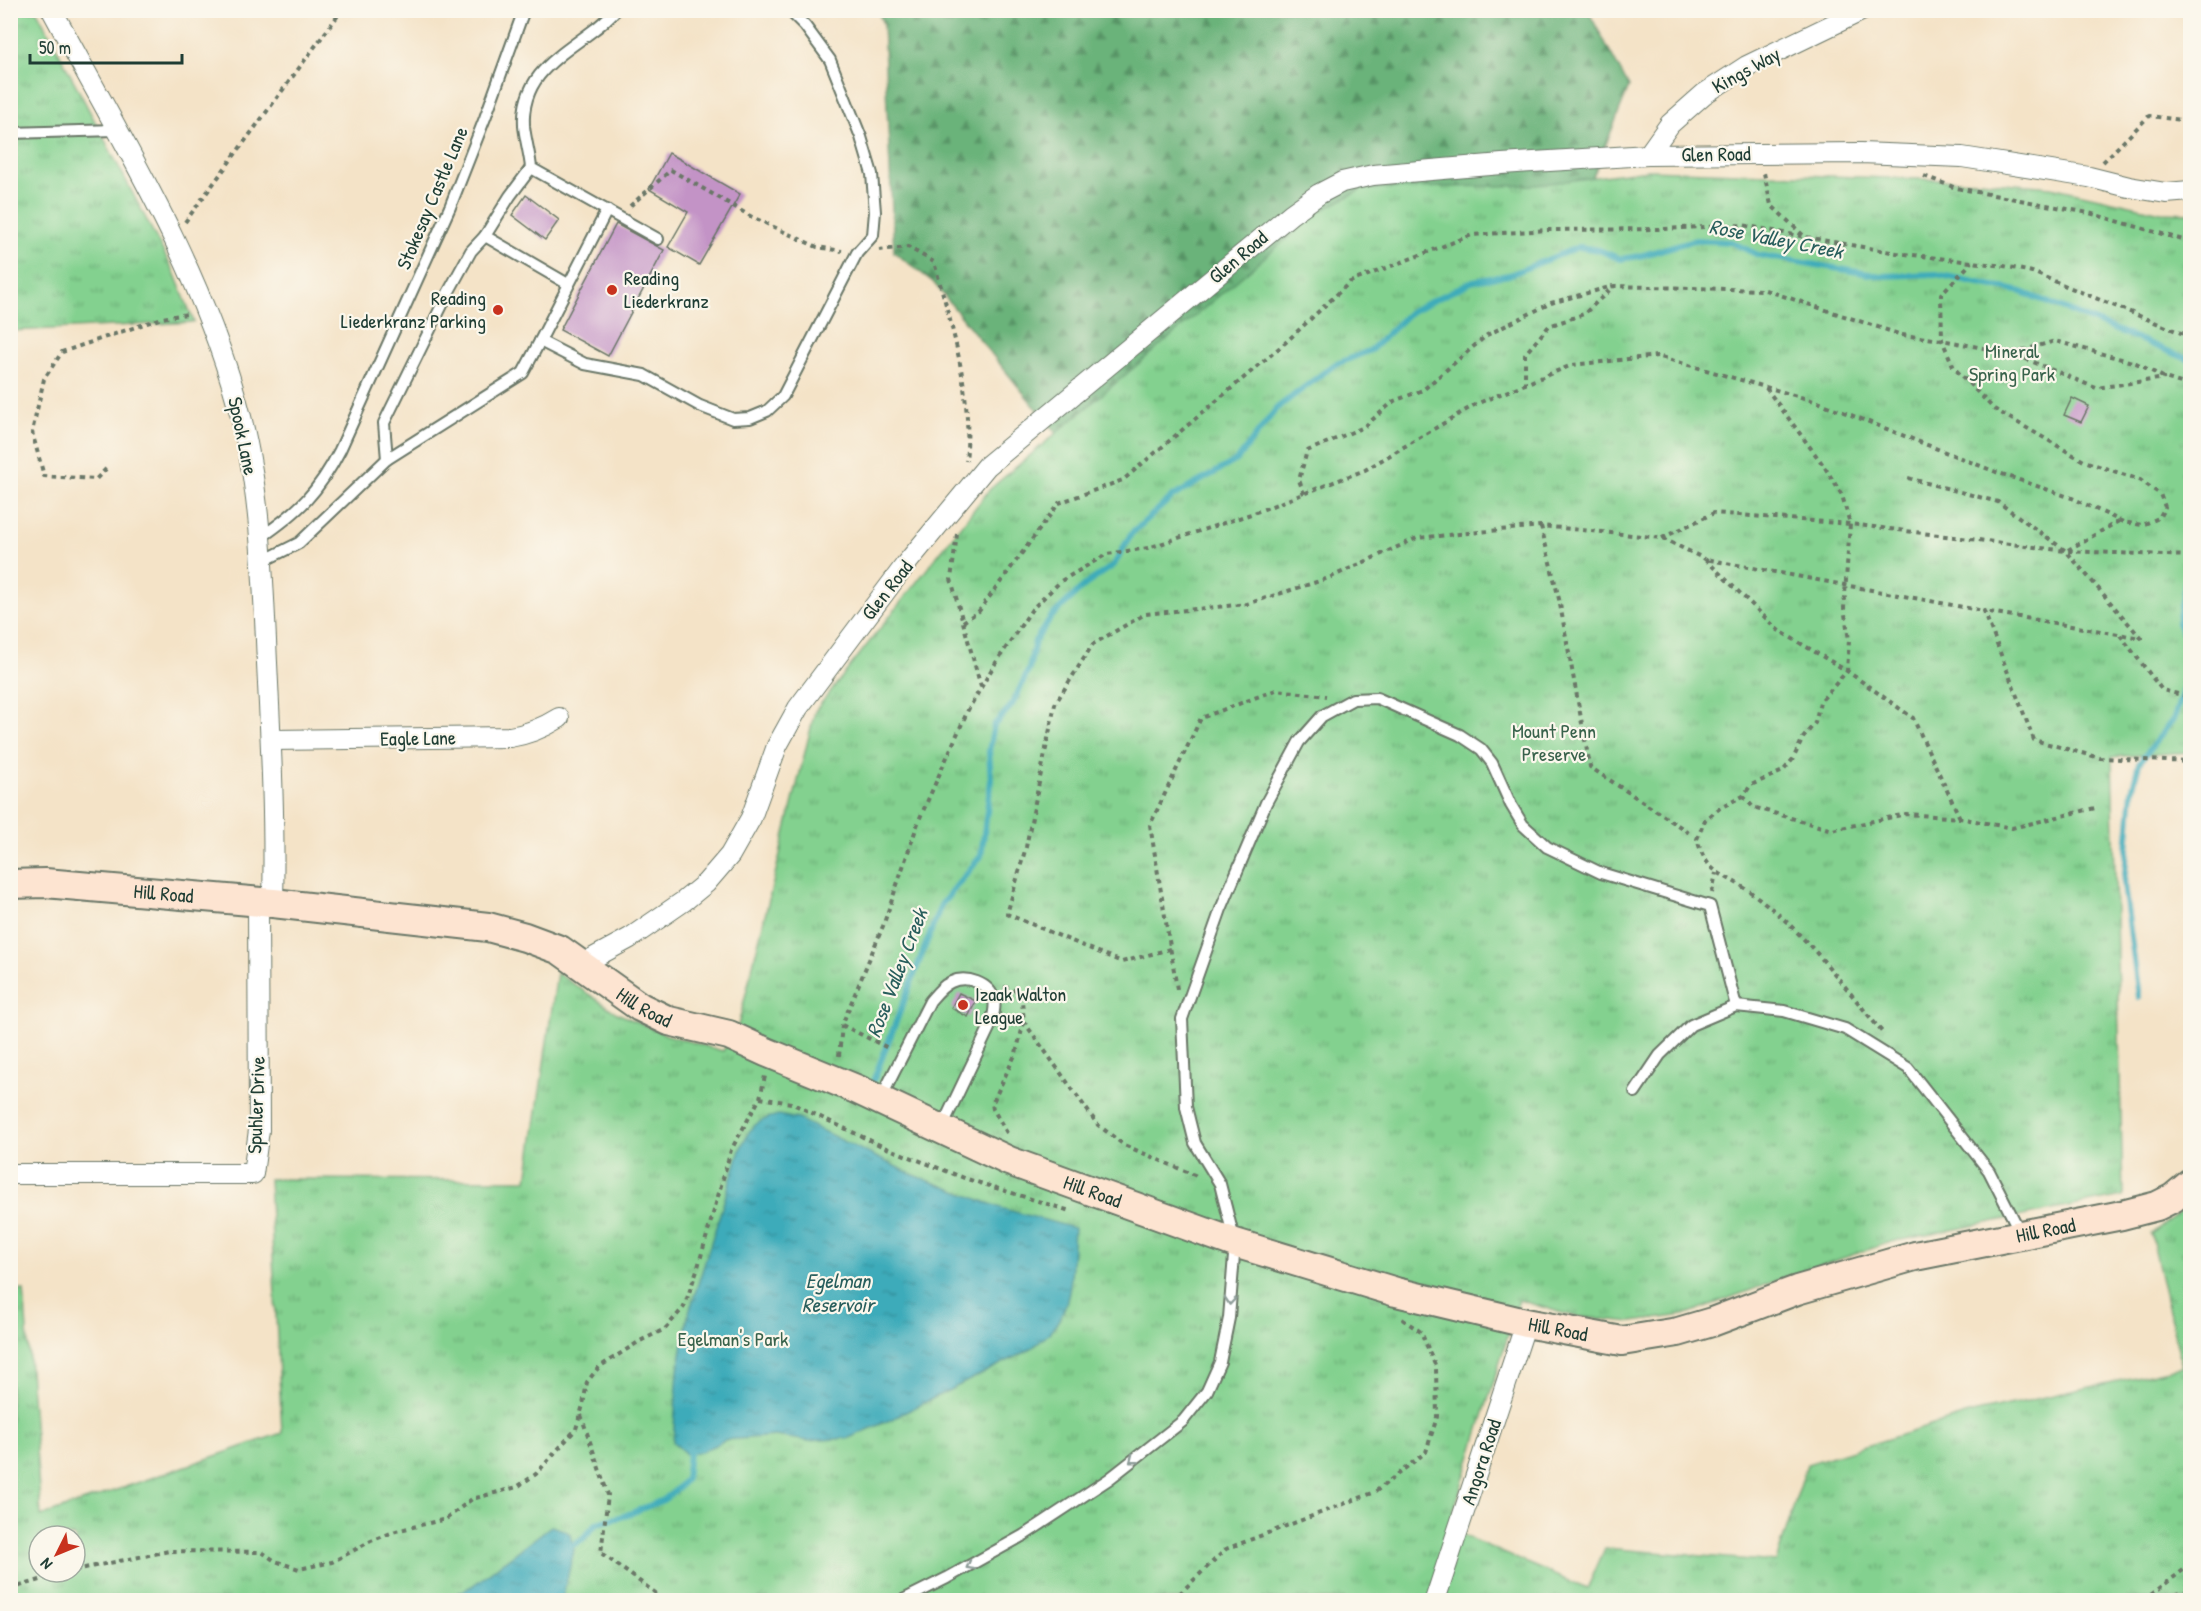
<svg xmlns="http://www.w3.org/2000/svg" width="2201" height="1611" font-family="'Patrick Hand',sans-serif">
<defs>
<pattern id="forest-firs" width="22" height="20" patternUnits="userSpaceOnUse" patternTransform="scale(1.5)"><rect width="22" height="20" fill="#6ab37a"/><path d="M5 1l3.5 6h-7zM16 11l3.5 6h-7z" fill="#579365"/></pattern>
<pattern id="park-tufts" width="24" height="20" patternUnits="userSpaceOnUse" patternTransform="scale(1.5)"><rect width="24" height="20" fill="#83d18f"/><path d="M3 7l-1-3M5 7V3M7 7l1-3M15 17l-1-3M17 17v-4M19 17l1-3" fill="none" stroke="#6bab76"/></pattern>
<pattern id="water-ripples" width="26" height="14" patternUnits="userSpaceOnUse" patternTransform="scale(1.5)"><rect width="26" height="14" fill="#3cabba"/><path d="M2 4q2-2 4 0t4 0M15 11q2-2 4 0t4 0" fill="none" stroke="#328c98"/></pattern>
</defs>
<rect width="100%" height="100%" fill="#fbf7ec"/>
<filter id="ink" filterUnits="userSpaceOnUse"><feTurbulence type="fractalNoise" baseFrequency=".0167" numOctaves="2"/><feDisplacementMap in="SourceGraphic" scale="12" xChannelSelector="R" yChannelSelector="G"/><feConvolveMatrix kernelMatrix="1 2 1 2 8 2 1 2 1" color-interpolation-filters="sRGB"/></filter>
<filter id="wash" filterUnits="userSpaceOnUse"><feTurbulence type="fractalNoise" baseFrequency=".008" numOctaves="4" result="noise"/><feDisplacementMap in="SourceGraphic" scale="24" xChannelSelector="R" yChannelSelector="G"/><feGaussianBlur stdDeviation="1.35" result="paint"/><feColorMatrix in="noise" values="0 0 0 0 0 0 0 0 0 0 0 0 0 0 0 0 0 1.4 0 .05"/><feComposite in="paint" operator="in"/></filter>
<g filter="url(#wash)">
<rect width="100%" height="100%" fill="#f4e3c7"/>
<path fill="url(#forest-firs)" stroke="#447857" stroke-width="1.5" d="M 1111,10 L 1588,11 L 1629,87 L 1427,589 L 1217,630 L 933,282 L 894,252 L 883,24 L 878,11 Z"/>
<g fill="url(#park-tufts)" stroke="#518762" stroke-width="1.5" fill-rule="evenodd">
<path d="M 10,11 L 37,11 L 174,272 L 194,322 L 11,331 Z"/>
<path d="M 1648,170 L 1979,181 L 2051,187 L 2161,212 L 2190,213 L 2190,752 L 2112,757 L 2123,1196 L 1891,1242 L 1783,1278 L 1684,1315 L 1632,1322 L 1572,1316 L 1519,1300 L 1448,1529 L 1587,1589 L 1605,1548 L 1776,1562 L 1807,1464 L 1972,1413 L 2182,1367 L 2151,1234 L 2190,1204 L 2190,1600 L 11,1600 L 10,1291 L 24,1290 L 41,1516 L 282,1433 L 269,1179 L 527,1180 L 557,973 L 617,1013 L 667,1035 L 723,1051 L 738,1026 L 815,711 L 990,489 L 1317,213 L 1362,189 L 1536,185 ZM 39,1536 L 75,1536 L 75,1572 L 39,1572 Z"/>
</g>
<g fill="url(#water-ripples)" stroke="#2e7477" stroke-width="1.5">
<path d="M 778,1115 L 798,1119 L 911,1174 L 1004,1209 L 1074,1228 C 1070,1280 1077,1320 1027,1351 L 890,1420 L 849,1438 L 808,1441 L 775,1436 L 725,1440 L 701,1452 L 686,1454 L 673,1442 L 678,1370 L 688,1316 L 740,1150 C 749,1128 754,1121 778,1115 Z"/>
<path d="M 551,1526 L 564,1530 L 570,1534 L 574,1550 L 562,1600 L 445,1600 L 472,1586 Z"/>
</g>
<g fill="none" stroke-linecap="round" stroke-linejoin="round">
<g stroke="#3cabba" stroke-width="6">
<path d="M 2190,577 L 2186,580 L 2178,623 L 2190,646"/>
<path d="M 2139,997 L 2124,885 L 2132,791 L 2139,763 L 2174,718 L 2190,669"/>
<path d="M 872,1084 L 941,905 L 981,856 L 991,781 L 989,751 L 994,725 L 1012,705 L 1029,669 L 1035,641 L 1051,617 L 1085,585 L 1114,565 L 1131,534 L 1172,497 L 1237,460 L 1277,408 L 1334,365 L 1371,350 L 1410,312 L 1473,281 L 1509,275 L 1579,247 L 1599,250 L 1620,259 L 1640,256 L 1694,240 L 1731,242 L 1758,255 L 1881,276 L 1936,274 L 2022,292 L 2190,360"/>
<path d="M 566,1549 L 582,1540 L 597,1523 L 624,1516 L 651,1505 L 663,1500 L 675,1491 L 686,1479 L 690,1445"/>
</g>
</g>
<g id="blocks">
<g fill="#c393c6">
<path d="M 669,153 L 740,194 L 699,265 L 668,247 L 688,212 L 649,189 Z"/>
<path d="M 526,195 L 559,220 L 545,240 L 512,215 Z"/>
<path d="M 616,224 L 664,250 L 608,356 L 560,330 Z"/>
<path d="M 2072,398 L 2089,406 L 2081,422 L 2064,415 Z"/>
<path d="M 959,993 L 976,1001 L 968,1017 L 951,1008 Z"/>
</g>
</g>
</g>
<g filter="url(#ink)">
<use href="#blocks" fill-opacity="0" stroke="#6a7767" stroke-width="1.5"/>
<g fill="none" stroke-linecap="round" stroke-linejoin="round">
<g stroke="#6a7767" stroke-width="14">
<g id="lane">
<path d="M 616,10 C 609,17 602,24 595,29 C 560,56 521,75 524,126 C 525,138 530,155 531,168 L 658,239"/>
<path d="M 10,133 L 116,130"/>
<path d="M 485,236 L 510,196 L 531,168"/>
<path d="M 540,341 L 607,210"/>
<path d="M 387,459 L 384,423 L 448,293 L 471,251 L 485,236 L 568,284"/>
<path d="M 260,538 C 299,511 318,493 340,450 L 450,207 L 485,118 L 524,10"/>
<path d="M 261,562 L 299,543 L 387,459 L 523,373 L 540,341 L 585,364 L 644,375 L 700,406 L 733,419 L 750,418 L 767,411 L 783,396 L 857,253 L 873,235 L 875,212 L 872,174 L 861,137 L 830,60 L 805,26 L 789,10"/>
<path d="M 1635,1092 L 1660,1055 L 1691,1025 L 1736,1006 L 1784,1011 L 1845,1029 L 1908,1068 L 1989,1171 L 2021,1234"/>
<path d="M 881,1098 L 930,1001 C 937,993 942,986 951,982 C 966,975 990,983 994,1000 C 996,1008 993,1016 991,1024 L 942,1127"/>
<path d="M 903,1600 L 947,1578 L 1024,1535 L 1109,1479 L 1183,1421 L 1207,1391 L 1220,1362 L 1229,1318 L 1235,1243 L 1220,1184 L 1195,1143 L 1186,1107 L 1182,1019 L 1221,909 L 1266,803 L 1299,742 L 1322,716 L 1353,699 L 1377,698 L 1460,735 L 1481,749 L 1492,763 L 1511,805 L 1523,825 L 1547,847 L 1601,873 L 1710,906 L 1736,1006"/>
</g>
</g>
<g stroke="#6a7767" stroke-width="22">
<g id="street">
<path d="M 52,10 C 120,137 198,262 237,402 C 261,486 263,576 267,663 C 271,743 275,823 273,903"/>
<path d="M 1648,155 L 1670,124 L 1704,94 L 1747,66 L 1863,10"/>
<path d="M 272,740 L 510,737 C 529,734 543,728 559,718"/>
<path d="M 582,964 L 630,938 L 684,901 L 706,883 L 730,855 L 751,818 L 777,746 L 798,708 L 906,564 L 987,466 L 1291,214 L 1319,194 L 1342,182 L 1373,175 L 1502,164 L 1648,155 L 1861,153 L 1962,157 L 2089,177 L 2129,187 L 2166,193 L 2190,191"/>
<path d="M 10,1174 L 253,1174 L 259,1130 L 258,902"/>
<path d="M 1435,1600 L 1526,1323"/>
</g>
</g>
<g stroke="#6a7767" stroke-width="32">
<g id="secondary">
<path id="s1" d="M 10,884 L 45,883 L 273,903 L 488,927 L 525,937 L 560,950 L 640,1007 L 669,1021 L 729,1035 L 766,1052 L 856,1089 L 1009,1161 L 1235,1243 L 1396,1292 L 1526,1323 L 1622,1341 L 1678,1332 L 1712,1322 L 1797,1290 L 1915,1256 L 2122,1215 L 2157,1206 L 2173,1198 L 2190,1184"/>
</g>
</g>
<g stroke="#6a7767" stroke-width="4" stroke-dasharray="4.5 4.5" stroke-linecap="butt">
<path d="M 2103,162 L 2149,116 L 2190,121"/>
<path d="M 1764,173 L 1771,205 L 1805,237 L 1897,253 L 2004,266 L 2032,272 L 2181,333 L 2190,334"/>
<path d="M 1924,176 L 1956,188 L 2089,213 L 2190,242"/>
<path d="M 630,206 L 671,170 L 752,217 L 817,247 L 842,251"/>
<path d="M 185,222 L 342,10"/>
<path d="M 879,250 L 908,247 L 934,262 C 952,327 973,393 966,461"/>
<path d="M 2014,353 L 2055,341 L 2136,363 L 2165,378 L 2190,386"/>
<path d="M 1525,385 L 1525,354 L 1549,326 L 1584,314 L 1614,286 L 1765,290 L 1902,335 L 1942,340 L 2014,354 L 2096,388 L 2165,378"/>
<path d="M 1766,388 L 1824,466 L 1842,495 L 1850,524 L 1844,608 L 1849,640 L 1847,671 L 1820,702 L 1815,723 L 1803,738 L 1793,759 L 1783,771 L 1751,785 L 1743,796 L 1720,808 L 1705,820 L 1697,839 C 1707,874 1719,871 1746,889 C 1802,927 1840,982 1883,1033"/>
<path d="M 106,469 L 96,479 L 44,476 L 32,432 L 44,379 L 62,352 L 162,318 L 187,314"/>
<path d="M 1908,478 L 1998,502 L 2066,551 L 2141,638 L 1984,611 L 2034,740 L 2100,758 L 2190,762"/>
<path d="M 1304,494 L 1299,480 L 1307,451 L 1364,427 L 1394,401 L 1423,390 L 1487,335 L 1551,303 L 1613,286"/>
<path d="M 1541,526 L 1559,599 L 1590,767 L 1691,834"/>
<path d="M 957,534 L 951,579 L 981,687"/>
<path d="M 1662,538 L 1714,513 L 1850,524 L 2066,551 L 2190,556"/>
<path d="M 2068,550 L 2119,521"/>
<path d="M 963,622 L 979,611 L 1059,503 L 1123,480 L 1285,343 L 1350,282 L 1472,235 L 1548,230 L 1662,229 L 1743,225 L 1805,237"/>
<path d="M 2120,635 L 2162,690 L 2190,697"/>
<path d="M 1743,796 L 1753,807 L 1832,830 L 1906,814 L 1960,818 L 2012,828 L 2095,808"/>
<path d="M 1960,818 L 1913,718 L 1847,671 L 1778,630 L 1705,559 L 1984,611"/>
<path d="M 1712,893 L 1716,873"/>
<path d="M 1170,949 L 1122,962 L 1007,914 L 1026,847 L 1055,704 L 1093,644 L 1145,614 L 1247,604 L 1329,578 L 1417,538 L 1541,526 L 1662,538 L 1705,559"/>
<path d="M 1004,987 L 1017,991 L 1022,1001 L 1024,1022 L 1098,1125 L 1124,1145 L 1199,1177"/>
<path d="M 1177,989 L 1150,825 L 1201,718 L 1276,690 L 1326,696"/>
<path d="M 842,1025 L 890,1049"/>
<path d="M 839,1056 L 842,1025 L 883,926 L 919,820 L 968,710 L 993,667 L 1032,609 L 1061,581 L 1107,554 L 1148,548 L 1251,514 L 1365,470 L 1476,404 L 1572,365 L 1657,356 L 1818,402 L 1996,472 L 2072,498 L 2123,522 L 2142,525 L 2159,518 L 2165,507 L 2160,494 L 2140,480 L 2084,461 L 1994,409 L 1954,368 L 1942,340 L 1941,294 L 1972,262"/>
<path d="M 760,1098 L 791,1103 L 884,1147 L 967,1179 L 1070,1211"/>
<path d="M 1007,1133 L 993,1109 L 992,1104 L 1016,1053 L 1024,1022"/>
<path d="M 581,1415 L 608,1495 L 601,1553 L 665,1600"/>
<path d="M 75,1570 L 169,1551 L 262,1552 L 275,1561 L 299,1569 L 332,1562 L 371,1541 L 396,1531 L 446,1519 L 472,1499 L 517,1487 L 536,1474 L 576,1429 L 583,1405 L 587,1382 L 599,1367 L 640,1341 L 665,1329 L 684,1307 L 698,1267 L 731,1150 L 760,1098 L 765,1076"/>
<path d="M 10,1589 L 67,1572"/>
<path d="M 1173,1600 L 1226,1549 L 1375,1492 L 1426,1452 L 1437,1417 L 1436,1367 L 1421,1332 L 1402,1319"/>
<path d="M 2144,1600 L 2190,1565"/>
<path d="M 2149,1600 L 2190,1591"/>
</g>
<use href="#lane" stroke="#fff" stroke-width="10"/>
<use href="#street" stroke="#fff" stroke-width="20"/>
<use href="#secondary" stroke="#fde4d1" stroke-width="28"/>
</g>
<defs><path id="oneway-chevron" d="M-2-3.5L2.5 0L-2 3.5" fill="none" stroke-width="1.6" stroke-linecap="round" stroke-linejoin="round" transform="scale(1.5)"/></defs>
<g stroke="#8f9e9a">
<use href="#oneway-chevron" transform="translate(1230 1301) rotate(95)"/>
<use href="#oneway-chevron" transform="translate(1133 1460) rotate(142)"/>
<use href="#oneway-chevron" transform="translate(970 1566) rotate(151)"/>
</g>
</g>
<g fill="#c8321e" stroke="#fbf7ec" stroke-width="2">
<circle cx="612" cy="290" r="6"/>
<circle cx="498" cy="310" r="6"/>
<circle cx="963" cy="1005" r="6"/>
</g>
<g text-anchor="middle" stroke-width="4.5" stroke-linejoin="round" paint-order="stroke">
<g font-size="20" fill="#1f3d34" stroke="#fbf7ec">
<text transform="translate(1746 70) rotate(-29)" y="7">Kings Way</text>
<text transform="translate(1716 154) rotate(-1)" y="7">Glen Road</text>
<text transform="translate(432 198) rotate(-67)" y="7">Stokesay Castle Lane</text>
<text transform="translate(1238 257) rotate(-40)" y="7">Glen Road</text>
<text transform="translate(243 436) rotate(78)" y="7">Spook Lane</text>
<text transform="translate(887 590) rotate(-52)" y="7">Glen Road</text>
<text transform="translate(418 738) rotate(-1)" y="7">Eagle Lane</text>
<text dy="7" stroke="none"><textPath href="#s1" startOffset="154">Hill Road</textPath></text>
<text dy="7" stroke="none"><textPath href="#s1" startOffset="658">Hill Road</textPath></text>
<text transform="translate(256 1105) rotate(-88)" y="7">Spuhler Drive</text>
<text dy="7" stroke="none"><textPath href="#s1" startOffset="1144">Hill Road</textPath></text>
<text dy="7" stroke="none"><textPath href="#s1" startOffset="2134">Hill Road</textPath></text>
<text dy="7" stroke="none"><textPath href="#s1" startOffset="1630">Hill Road</textPath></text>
<text transform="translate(1481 1462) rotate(-72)" y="7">Angora Road</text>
</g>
<g font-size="20" fill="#1f3d34" stroke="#fbf7ec" text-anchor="start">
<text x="624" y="285">Reading<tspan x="624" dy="23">Liederkranz</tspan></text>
<text x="486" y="305" text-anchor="end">Reading<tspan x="486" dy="23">Liederkranz Parking</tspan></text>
<text x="975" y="1001">Izaak Walton<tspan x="975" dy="23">League</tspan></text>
</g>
<g font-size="20" fill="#38624b" stroke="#fbf7ec">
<text x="2012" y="358">Mineral<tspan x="2012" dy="23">Spring Park</tspan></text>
<text x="1554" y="738">Mount Penn<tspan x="1554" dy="23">Preserve</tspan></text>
<text x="733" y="1346">Egelman's Park</text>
</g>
<g font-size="21" font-style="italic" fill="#285e5c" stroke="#fbf7ec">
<text transform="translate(1776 239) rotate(11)" y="7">Rose Valley Creek</text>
<text transform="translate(897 973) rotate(-69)" y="7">Rose Valley Creek</text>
<text x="838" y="1288">Egelman<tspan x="838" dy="24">Reservoir</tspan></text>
</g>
</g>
<rect width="2201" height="1611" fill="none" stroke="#fbf7ec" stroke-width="36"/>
<g transform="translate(57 1554) rotate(227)"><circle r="28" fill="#fbf7ec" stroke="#a3ada2" stroke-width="1.5"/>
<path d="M0-4.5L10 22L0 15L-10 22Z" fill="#c8321e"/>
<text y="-9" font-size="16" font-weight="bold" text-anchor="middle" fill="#1f3d34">N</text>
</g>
<path d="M30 54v9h152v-9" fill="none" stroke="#1f3d34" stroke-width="3"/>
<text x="39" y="54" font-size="18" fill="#1f3d34" stroke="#fbf7ec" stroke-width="4.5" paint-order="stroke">50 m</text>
</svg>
